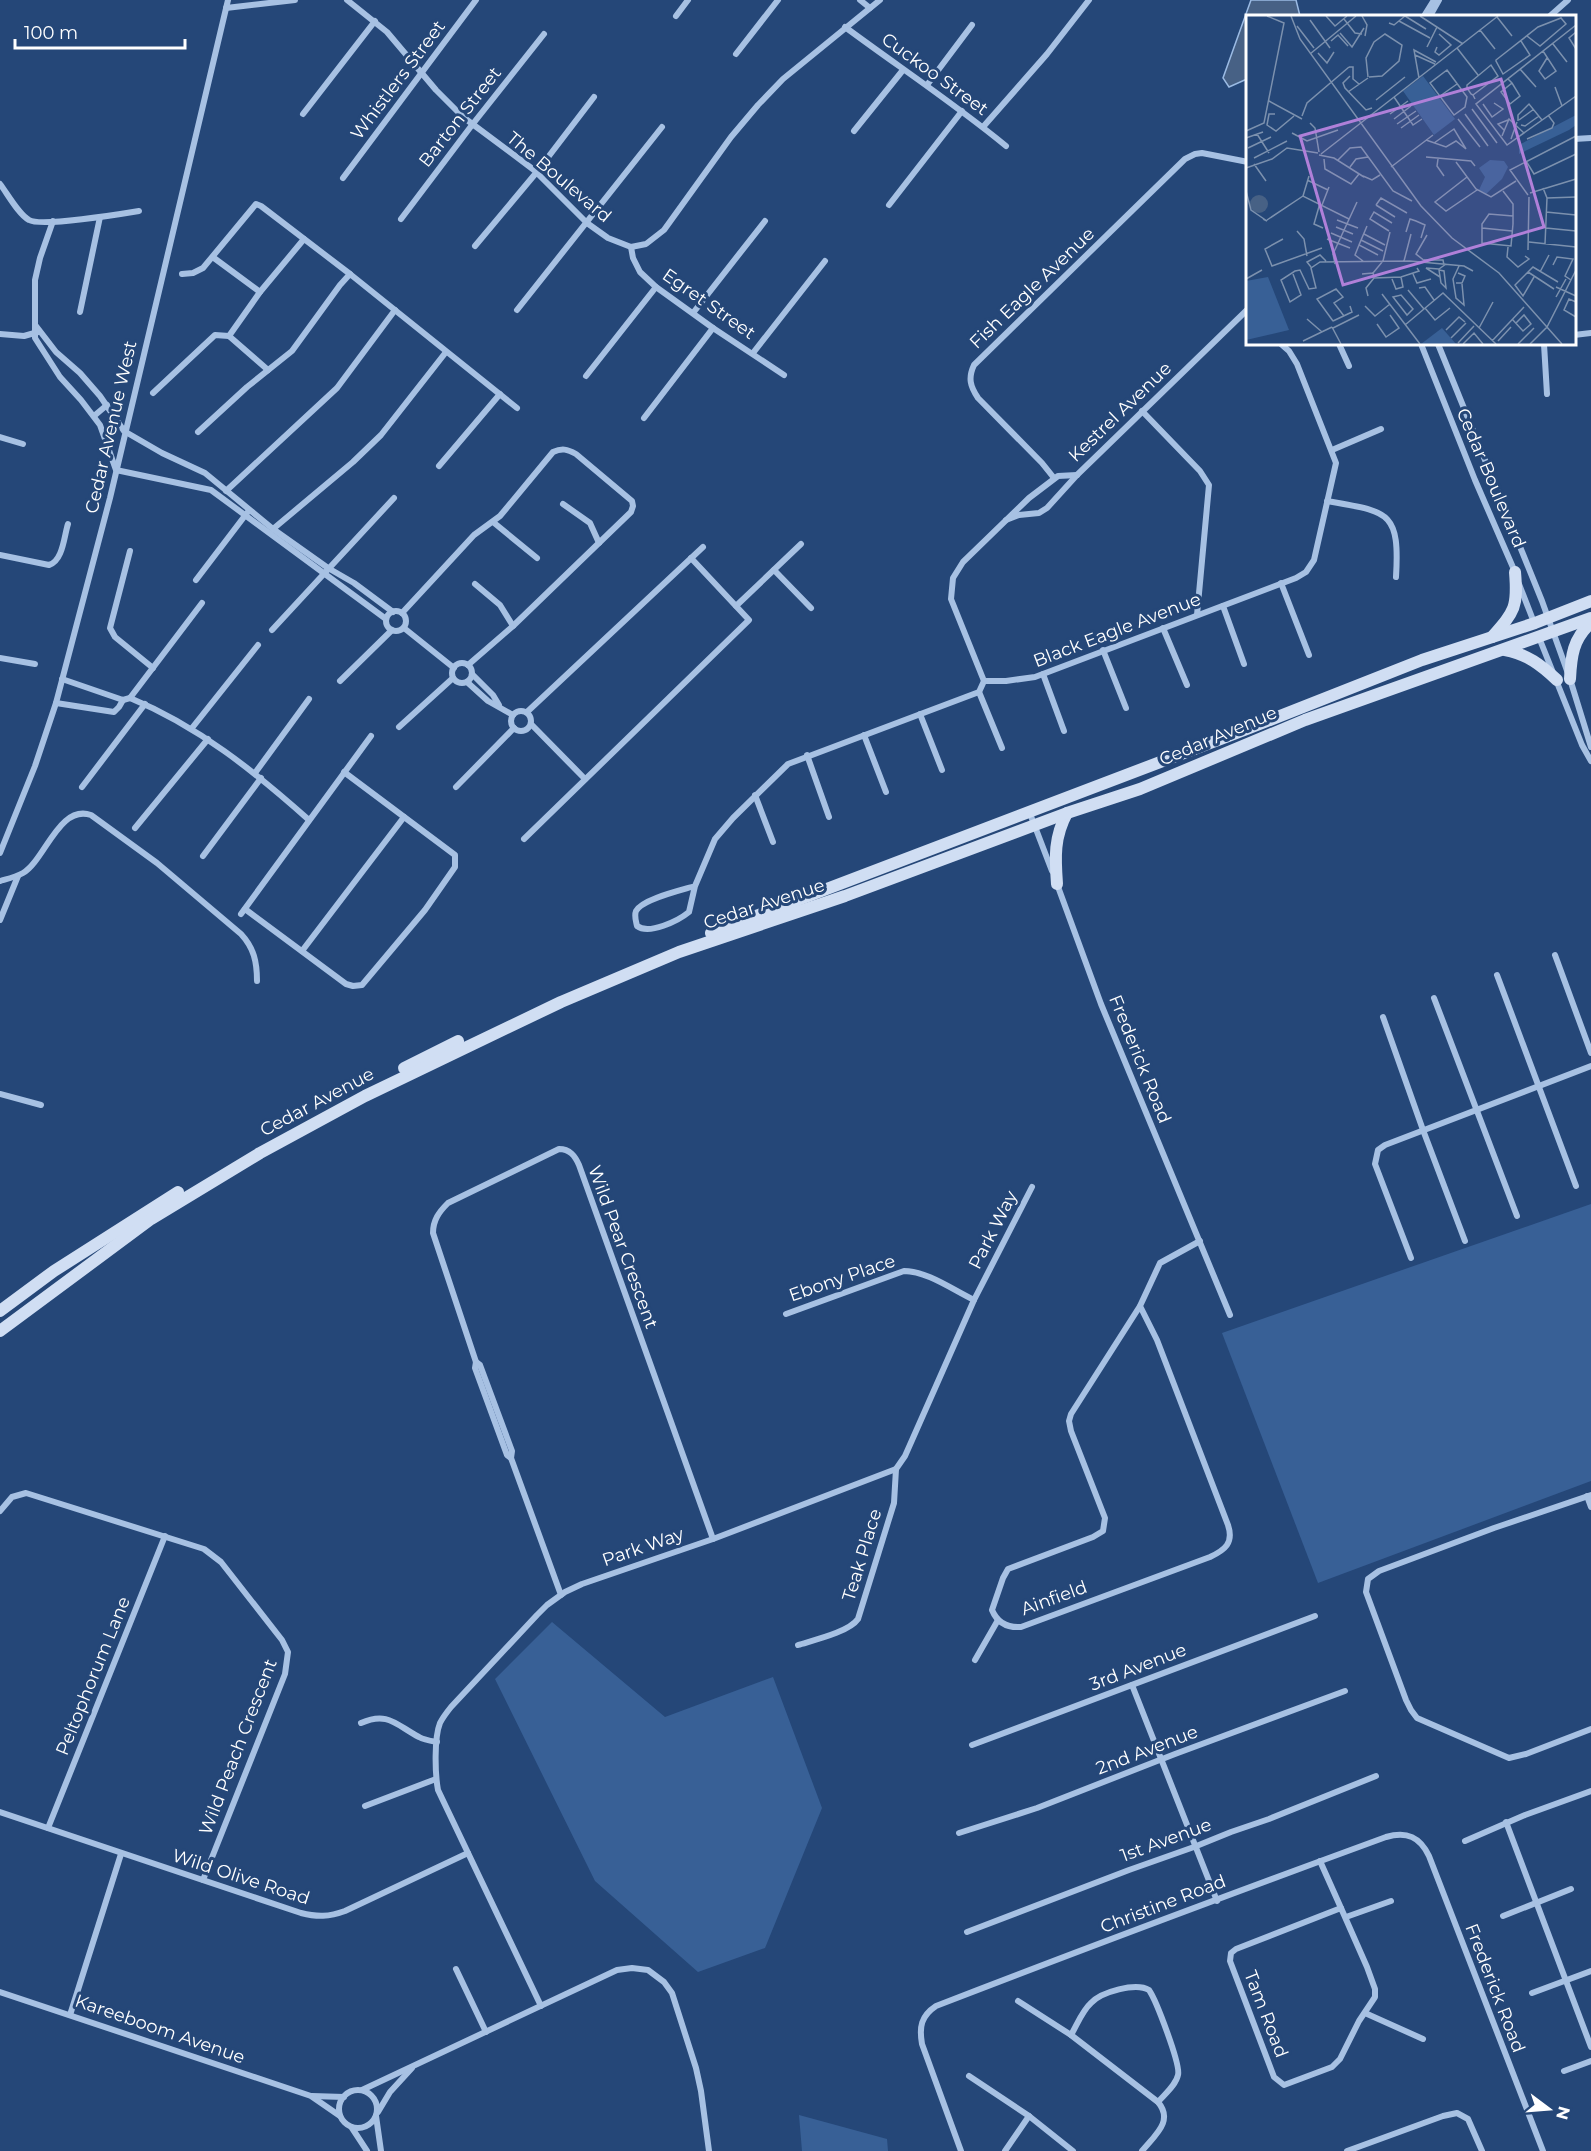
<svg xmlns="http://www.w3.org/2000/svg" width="1591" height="2151" font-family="Montserrat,sans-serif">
<rect width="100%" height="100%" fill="#254778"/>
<g fill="#386096">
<path d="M 1591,1204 L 1591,1481 L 1318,1583 L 1222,1333 Z"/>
<path d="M 552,1622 L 665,1717 L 773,1677 L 822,1808 L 765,1948 L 698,1972 L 595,1881 L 495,1679 Z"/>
<path d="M 799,2115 L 887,2139 L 888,2151 L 802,2151 Z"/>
</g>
<path fill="#476185" stroke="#9bbbe4" stroke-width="1.5" d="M 1251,0 L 1296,0 L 1300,16 L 1248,16 L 1247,79 L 1229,87 L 1223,78 Z"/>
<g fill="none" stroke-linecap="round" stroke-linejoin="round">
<g stroke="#a7c1e3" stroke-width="6">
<path d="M 347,0 L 387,32 L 436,90 L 463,117 L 534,170 L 587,223 L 608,238 L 631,247 L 646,244 L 664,230 L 731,137 L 758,105 L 783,79 L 880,0"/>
<path d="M 860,0 L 870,8"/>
<path d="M 226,8 L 295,0"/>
<path d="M 676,16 L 688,0"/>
<path d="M 1424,16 L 1434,0"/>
<path d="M 1430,16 L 1439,0"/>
<path d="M 1550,16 L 1568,0"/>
<path d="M 845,27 C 899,67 955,104 1006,146"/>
<path d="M 736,54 L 778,0"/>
<path d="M 927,85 L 972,25"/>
<path d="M 303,114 L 375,21"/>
<path d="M 983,127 L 1047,54 L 1089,0"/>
<path d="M 854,131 L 903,70"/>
<path d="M 1574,139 L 1591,138"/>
<path d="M 343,178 L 476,0"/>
<path d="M 0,184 C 7,193 19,215 29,220 C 41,227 121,214 139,211"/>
<path d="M 889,205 L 962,111"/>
<path d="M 401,219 L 472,125 L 544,34"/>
<path d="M 53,221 L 40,258 L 35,280 L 35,338 L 60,377 L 81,400 L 100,425 L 116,470 L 211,490 L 386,619"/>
<path d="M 475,246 L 536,173 L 594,97"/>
<path d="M 631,247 L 633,258 L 640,272 L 656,287 L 713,328 L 784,375"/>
<path d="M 214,258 L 260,292"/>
<path d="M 182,274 L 193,273 L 203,268 L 256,204 L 261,206 L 350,274"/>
<path d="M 517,310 L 662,127"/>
<path d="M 80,312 L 100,217"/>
<path d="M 693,313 L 765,221"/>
<path d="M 36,326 L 56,352 L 80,373 L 100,396 L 124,431 L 162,453 L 205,473 L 273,529 L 328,568 L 354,583 L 393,612"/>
<path d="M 0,334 L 24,336 L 38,332"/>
<path d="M 1574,335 L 1591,333"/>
<path d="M 229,336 L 260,292 L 304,239"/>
<path d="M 1339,344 L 1349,366"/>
<path d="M 1421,344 L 1475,480 L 1515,572"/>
<path d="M 1438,344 L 1542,601 L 1570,679 L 1591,747"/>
<path d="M 1544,344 L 1547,394"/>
<path d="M 753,353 L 825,261"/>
<path d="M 586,376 L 656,287"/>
<path d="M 153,393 L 215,335 L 229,336 L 268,370"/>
<path d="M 1142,411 L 1200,471 L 1209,485 L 1197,615"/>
<path d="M 94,416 L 107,405"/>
<path d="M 644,418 L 713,328"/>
<path d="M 198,432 L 247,387 L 292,351 L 340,285 L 350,274 L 517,408"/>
<path d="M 0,437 L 23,444"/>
<path d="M 1332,450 L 1381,429"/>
<path d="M 439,466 L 500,394"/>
<path d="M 1054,478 L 1042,463 L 978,398 C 970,386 968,378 974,365 L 1185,159 L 1195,154 L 1202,153 L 1248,162"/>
<path d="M 226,491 L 337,388 L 395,310"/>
<path d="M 1327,501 C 1388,512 1400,510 1396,577"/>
<path d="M 563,504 L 590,523 L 599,543"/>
<path d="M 1006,520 L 1019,515 L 1039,513 L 1047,508 L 1077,475 L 1248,309"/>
<path d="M 493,522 L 537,558"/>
<path d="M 273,529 L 353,462 L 381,435 L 446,352"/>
<path d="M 130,551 L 110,628 L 115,637 L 153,668"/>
<path d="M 0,555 L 49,565 C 63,561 64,536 68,524"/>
<path d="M 774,570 L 811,608"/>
<path d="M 196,580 L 247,513"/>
<path d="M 1281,583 L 1309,655"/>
<path d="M 475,584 L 500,605 L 513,626"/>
<path d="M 1519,584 L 1535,625"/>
<path d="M 736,606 L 801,544"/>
<path d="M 1223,606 L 1244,664"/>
<circle cx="396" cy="621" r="10"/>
<path d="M 402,613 L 474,535 L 500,516 L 553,452 C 562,448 567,449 576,454 L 632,501 L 633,506 L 631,512 L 513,626 L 468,665"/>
<path d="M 404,628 L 454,668"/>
<path d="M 1163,628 L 1187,685"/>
<path d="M 272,630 L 394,498"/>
<path d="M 1538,635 L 1582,745 L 1591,761"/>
<path d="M 1103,650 L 1126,708"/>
<path d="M 0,658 L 35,664"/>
<circle cx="462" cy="673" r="10"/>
<path d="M 472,674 L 493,695 L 499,705"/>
<path d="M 1043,674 L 1064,731"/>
<path d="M 62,679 L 123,700 L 130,698 C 198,726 254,771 309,820"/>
<path d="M 340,681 L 392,630"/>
<path d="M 984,681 L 1006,681 L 1035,677 L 1296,578 L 1306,572 L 1314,560 L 1336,463 L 1297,364 L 1289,351 L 1281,344"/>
<path d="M 984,681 L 951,599 L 953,578 L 963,562 L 1029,498 L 1058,476 L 1077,475"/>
<path d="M 467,682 L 488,701 L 513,715"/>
<path d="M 979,692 L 1002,748"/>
<path d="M 130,698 L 202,603"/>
<path d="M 56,703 L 114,712 L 119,707 L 123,700"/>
<circle cx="521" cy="721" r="10"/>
<path d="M 527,712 L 703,547"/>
<path d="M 920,714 L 942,770"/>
<path d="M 531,724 L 585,779"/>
<path d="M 399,727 L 453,678"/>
<path d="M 192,728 L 258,645"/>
<path d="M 864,735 L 886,792"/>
<path d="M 807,755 L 829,817"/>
<path d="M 255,773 L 309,699"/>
<path d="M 82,787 L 145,704"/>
<path d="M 456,787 L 514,728"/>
<path d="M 755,795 L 773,842"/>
<path d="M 1029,811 L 1052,871"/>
<path d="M 135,828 L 208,739"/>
<path d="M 524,839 L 749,620 L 691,558"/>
<path d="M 0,853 L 35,766 L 56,703 L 110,498 L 228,0"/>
<path d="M 203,856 L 261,778"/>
<path d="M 0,881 C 7,879 16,877 23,873 C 45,860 59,804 91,815 L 157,863 L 241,934 C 254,948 257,962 257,981"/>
<path d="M 1057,884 L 1101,1004 L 1230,1315"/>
<path d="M 695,886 C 682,890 642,899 636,911 C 634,916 636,921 637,926 C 649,935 678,921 689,912 L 695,886 L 715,839 L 733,818 L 788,764 L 979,692 L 984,681"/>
<path d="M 245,909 L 346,984 L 353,986 L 362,985 L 425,910 L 455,867 L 455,855 L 344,772"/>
<path d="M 241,914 L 371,736"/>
<path d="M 0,920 L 18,876"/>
<path d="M 302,951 L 404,817"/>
<path d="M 1555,955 L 1591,1053"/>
<path d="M 1497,975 L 1576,1186"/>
<path d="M 1434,998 L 1517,1216"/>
<path d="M 1383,1017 L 1423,1130 L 1465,1241"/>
<path d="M 0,1094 L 41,1105"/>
<path d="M 1411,1258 L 1375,1164 L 1378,1150 L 1385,1145 L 1591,1066"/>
<path d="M 1140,1306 L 1157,1340 L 1228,1525 C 1234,1543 1225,1550 1210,1557 L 1021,1627 C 1007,1628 997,1622 992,1610 L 1003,1578 L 1008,1569 L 1093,1537 L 1103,1531 L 1105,1518 L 1071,1431 L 1069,1421 L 1071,1414 L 1140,1306 L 1160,1263 L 1200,1241"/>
<path d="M 786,1314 L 904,1271 C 927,1271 953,1290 974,1300"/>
<path d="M 476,1362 L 480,1365 L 512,1451 L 511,1458"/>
<path d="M 1591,1495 L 1494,1528 L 1379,1571 L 1368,1579 L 1366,1592 L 1406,1700 L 1411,1710 L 1417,1718 L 1509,1758 L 1526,1754 L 1591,1729"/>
<path d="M 1587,1496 L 1591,1507"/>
<path d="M 0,1511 L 12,1497 L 26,1493 L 204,1549 L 221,1562 L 282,1640 L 288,1652 L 285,1674 L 203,1880"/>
<path d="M 561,1595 L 511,1458 L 507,1455 L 475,1368 L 476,1362 L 433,1233 C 433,1220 439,1212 448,1203 L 559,1149 C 570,1149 575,1156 579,1165 L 713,1539"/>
<path d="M 798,1645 C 814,1640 849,1632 858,1619 L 894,1503 L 896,1469"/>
<path d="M 975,1660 L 998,1620"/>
<path d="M 1132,1685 L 1217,1901"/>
<path d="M 361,1723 C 388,1711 396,1725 419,1737 C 424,1740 431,1741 437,1742"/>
<path d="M 972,1745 L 1315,1616"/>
<path d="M 365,1806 L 436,1779"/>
<path d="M 0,1812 L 301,1913 C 317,1917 329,1917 345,1911 L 468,1853"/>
<path d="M 1506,1822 L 1591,2047"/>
<path d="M 48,1828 L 165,1536"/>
<path d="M 959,1833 L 1037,1808 L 1175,1754 L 1345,1691"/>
<path d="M 1465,1841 L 1525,1815 L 1591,1791"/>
<path d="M 1320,1861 L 1341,1908"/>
<path d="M 1341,1908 L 1367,1967 L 1375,1989 L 1375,1997 L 1359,2021 L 1340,2059 L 1332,2067 L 1284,2085 L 1274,2077 L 1230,1961 L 1231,1953 L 1236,1949 Z"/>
<path d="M 1503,1916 L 1571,1889"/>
<path d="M 1346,1917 L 1391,1901"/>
<path d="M 967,1932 L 1129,1870 L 1194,1847 L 1231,1832 L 1269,1819 L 1376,1776"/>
<path d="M 456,1969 L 486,2032"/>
<path d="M 0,1992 L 311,2096 L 340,2116"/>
<path d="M 1532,1993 L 1591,1971"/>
<path d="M 1018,2001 L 1071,2035 L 1158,2102 C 1174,2121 1155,2135 1142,2151"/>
<path d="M 541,2006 L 438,1790 C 435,1774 434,1738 440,1723 C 443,1717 447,1712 451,1707 L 537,1615 L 547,1605 L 565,1592 L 582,1584 L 713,1539 L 896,1469 L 905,1456 L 974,1300 L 1032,1187"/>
<path d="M 1365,2013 L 1423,2039"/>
<path d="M 70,2015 L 121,1854"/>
<path d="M 1071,2035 C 1077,2025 1082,2011 1091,2003 C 1101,1992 1136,1982 1149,1990 C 1156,2000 1181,2065 1178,2075 C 1176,2085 1165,2094 1158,2102"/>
<path d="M 1564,2071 L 1591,2061"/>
<path d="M 969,2076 L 1029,2116 L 1073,2151"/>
<circle cx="358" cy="2109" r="19"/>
<path d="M 362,2090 L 617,1970 L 632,1968 L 648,1970 L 664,1982 L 672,1993 L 696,2068 L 701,2091 L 709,2151"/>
<path d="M 312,2096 L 344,2097"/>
<path d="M 378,2112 L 390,2092 L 412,2068"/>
<path d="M 376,2116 L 381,2151"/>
<path d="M 352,2128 L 367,2151"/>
<path d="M 961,2151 L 922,2044 C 919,2027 921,2016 936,2006 C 1086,1948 1236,1892 1386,1837 C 1407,1831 1420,1837 1429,1856 L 1543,2151"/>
<path d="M 1005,2151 L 1029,2116"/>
<path d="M 1347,2151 L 1443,2116 L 1457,2113 L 1468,2119 L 1482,2151"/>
</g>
<g stroke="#d0def3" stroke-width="12">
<path d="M 1492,637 C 1515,611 1518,607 1515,572"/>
<path d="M 1505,650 C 1527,654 1541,665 1557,680"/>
<path d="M 1570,679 C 1571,657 1573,638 1591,623"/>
<path d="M 1057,884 C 1055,857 1054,837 1067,813"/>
<path d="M 711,933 L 1247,729 L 1422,660 L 1535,623 L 1591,601"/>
<path d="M 404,1068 L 458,1041"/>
<path d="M 0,1311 L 54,1271 L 178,1192"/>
<path d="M 0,1331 L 151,1219 L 260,1153 L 365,1096 L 561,1002 L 679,952 L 845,896 L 1067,813 L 1140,789 L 1305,720 L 1591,618"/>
</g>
</g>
<g text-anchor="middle" stroke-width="6" stroke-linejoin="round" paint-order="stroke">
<g font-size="18" fill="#fff" stroke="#254778">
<text transform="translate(935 74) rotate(36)" y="6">Cuckoo Street</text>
<text transform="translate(398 80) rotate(-53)" y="6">Whistlers Street</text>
<text transform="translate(460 117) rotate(-52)" y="6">Barton Street</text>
<text transform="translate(559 177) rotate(40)" y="6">The Boulevard</text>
<text transform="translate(1032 288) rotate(-44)" y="6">Fish Eagle Avenue</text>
<text transform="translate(709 304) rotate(35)" y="6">Egret Street</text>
<text transform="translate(1120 412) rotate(-44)" y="6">Kestrel Avenue</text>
<text transform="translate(111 427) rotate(-77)" y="6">Cedar Avenue West</text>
<text transform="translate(1491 478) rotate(67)" y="6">Cedar Boulevard</text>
<text transform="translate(1117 630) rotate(-21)" y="6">Black Eagle Avenue</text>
<text transform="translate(1218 736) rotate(-23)" y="6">Cedar Avenue</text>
<text transform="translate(764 904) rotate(-18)" y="6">Cedar Avenue</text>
<text transform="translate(1140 1059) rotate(68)" y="6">Frederick Road</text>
<text transform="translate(317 1102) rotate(-28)" y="6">Cedar Avenue</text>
<text transform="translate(993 1230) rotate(-63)" y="6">Park Way</text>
<text transform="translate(623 1247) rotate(70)" y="6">Wild Pear Crescent</text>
<text transform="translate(842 1278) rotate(-19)" y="6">Ebony Place</text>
<text transform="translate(643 1547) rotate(-19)" y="6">Park Way</text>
<text transform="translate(862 1555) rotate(-73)" y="6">Teak Place</text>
<text transform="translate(1054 1598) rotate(-20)" y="6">Ainfield</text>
<text transform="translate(1138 1667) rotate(-21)" y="6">3rd Avenue</text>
<text transform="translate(93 1676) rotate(-68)" y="6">Peltophorum Lane</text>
<text transform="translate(238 1747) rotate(-69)" y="6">Wild Peach Crescent</text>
<text transform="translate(1147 1750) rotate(-21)" y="6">2nd Avenue</text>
<text transform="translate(1166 1840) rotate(-20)" y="6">1st Avenue</text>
<text transform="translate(241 1877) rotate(18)" y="6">Wild Olive Road</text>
<text transform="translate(1163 1904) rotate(-21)" y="6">Christine Road</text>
<text transform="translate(1495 1988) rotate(69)" y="6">Frederick Road</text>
<text transform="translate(1266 2014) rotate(69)" y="6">Tam Road</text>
<text transform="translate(160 2029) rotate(19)" y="6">Kareeboom Avenue</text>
</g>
</g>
<g transform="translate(1246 15)">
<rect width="330" height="330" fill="#254778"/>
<path d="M 177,61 L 209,104 L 188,120 L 157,76 ZM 330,100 L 330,110 L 323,115 L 273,139 L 273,130 ZM 244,145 L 258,146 L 262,152 L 256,164 L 240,179 L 233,175 L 239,162 L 233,153 ZM 22,262 L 43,315 L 0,325 L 0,266 ZM 196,313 L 210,329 L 175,329 Z" fill="#386096"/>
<path d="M4 189a9 9 0 1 1 18 0a9 9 0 1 1-18 0Z" fill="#476185"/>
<path fill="none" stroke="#7c91ae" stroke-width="1.5" d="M 45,1 L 54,24 L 175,191 L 206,223 L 253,258 L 316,329M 80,1 L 89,11 L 101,1M 116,1 L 121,10 L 119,21M 159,1 L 180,14M 174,1 L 217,29M 251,2 L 266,21M 98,4 L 109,18 L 116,19M 64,5 L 84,33M 153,6 L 184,23M 143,8 L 148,10 L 159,1M 330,10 L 230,89 L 261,130 L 330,81M 51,11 L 68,33M 234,15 L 249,34M 330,17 L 323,23 L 330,34M 94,18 L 106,32 L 118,13M 85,26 L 92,20 L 102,31M 275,26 L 284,40 L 257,59 L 250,46 L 250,45 L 292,12 L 315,3 L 320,9 L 294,31 L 281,21M 307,29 L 321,47M 181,32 L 191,12M 191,32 L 189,37 L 193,40 L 205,30 L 193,19M 211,33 L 232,60M 297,36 L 310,56 L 299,64 L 293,56 L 301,43M 72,38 L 81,48 L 88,37M 64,39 L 110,1M 169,40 L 189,49M 103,52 L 107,52 L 107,64 L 113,69M 274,54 L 290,72M 201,55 L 221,82 L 219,92 L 208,100 L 184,68 ZM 104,61 L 97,68 L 99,73 L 120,95 L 126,93M 122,62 L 120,43 L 128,27 L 139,19 L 156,30 L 153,46 L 136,61 L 123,62M 173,63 L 168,35 L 190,47M 262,64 L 266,68 L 274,81 L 264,89 L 255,77 L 266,68M 309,72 L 316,91M 102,77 L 122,63M 227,80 L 252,61 L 245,50 L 221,70 L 221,73 L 225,79 L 227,80 L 229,84M 194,81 L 211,69M 148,82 L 167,110 L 176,104M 130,85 L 159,62M 23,86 L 56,104M 237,89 L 246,102 L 257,94 L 248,88M 226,94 L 251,128M 29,99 L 23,99 L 21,110 L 30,116 L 48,101M 144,99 L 162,86M 219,99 L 242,131M 56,101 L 61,88 L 103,52M 148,104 L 165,91M 212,104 L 234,132M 273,105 L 288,94M 272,106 L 272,100 L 283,89 L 296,105M 64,108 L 69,113 L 73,137M 151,109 L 170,96M 275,110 L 279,111 L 293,101M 155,113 L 173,100M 258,115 L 252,109 L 262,105M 0,116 L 18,108 L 38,8 L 21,1M 46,118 L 61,126 L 92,115M 11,119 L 23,138M 256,121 L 263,104 L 278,118M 0,123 L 17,117M 265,124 L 271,107M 281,124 L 306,113 L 308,108 L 302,100M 180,125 L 200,132 L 210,126 L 220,134M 188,128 L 208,114 L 220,134M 2,133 L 25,122M 75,139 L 252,1M 73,140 L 88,143 L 118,162M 180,142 L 225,146 L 229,151M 8,143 L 41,126M 78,144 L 79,154 L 105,169 L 113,159M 192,144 L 191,151 L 198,161M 92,145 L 104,133 L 115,132 L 147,176 L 166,186M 280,146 L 288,159 L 330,139M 210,147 L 230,174 L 245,182 L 270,166M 8,149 L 20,166M 104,152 L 110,144 L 122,142M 145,152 L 187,120M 0,153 L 26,144 L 41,133 L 72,138M 117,161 L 126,165 L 134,160M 221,162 L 189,187 L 200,196 L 231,175M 61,165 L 82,175M 297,173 L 301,183 L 299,229M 0,176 L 5,195 L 21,206 L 17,204M 257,176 L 267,189 L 267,209 L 265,231 L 236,228 L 236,209 L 243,199 L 267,201M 284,178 L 330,164M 282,180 L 264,155 L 330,121M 57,181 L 63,161M 301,183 L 330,182M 74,188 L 68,209 L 77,213M 76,190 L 83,172M 130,190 L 135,183 L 161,198M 130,190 L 149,202M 300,197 L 330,200M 21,205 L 57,181 L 103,204M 91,205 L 112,213M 121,211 L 113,230 L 132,240M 90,212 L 107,219M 236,213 L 266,216M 300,213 L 330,216M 51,216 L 58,224 L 61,241M 143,216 L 124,204 L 128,197 L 146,208M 160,217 L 164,204 L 170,206 L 179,210 L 175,223M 85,218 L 106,227M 118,219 L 139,230M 37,224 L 19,234 L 26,251 L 76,233M 81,224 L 104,233M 115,225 L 137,236M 283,227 L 330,232M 113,230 L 109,240 L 117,246M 262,232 L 261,242 L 272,252 L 283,244 L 279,241M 282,235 L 283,182M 178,245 L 197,245 L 198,250M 158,246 L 165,219M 180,247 L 170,239 L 181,220M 89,249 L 87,239 L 111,187M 307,250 L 311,242 L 327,244 L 319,261 L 325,265M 213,251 L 207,264 L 210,283 L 218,290 L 216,269M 65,252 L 61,247 L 74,240 L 80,246M 193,255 L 198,256 L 200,273 L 195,268 ZM 282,257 L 308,274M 294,257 L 303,240M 47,259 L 55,280 L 44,287 L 35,265 L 49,256 L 54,255 L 63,274 L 70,273 L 65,253 L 74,247 L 164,246 L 218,251 L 227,256M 116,259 L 127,258 L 137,246 L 144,217M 167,259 L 171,268 L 185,264M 194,262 L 180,253 L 193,254 L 200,249M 288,262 L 277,281 L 269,270 L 287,252 L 312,267M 128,263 L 155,262 L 173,256 L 171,253M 0,264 L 16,255M 146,264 L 150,274 L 157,272 L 155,262M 210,268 L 216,268 L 219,261 L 212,258M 310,272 L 330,281M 173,273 L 179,272 L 188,285M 162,275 L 178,294M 136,279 L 174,329M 155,280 L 167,294 L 161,300 L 147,282 ZM 122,281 L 120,273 L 128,263 L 127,257M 310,282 L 320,264M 330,287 L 323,284 L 318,295 L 330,302M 119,291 L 129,301 L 144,289M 179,293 L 189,305 L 204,293M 61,304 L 76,317M 266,304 L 277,316 L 285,309 L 278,300 L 270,308M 87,306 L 71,284 L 90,274 L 97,282 L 88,288 L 98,301M 87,306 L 106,297 L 104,291M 131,309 L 140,322 L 153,313 L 144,300M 159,310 L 197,278 L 250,329M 86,312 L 95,329M 87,313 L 113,300M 233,313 L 247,287M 200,315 L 213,302 L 219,307M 205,323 L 220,308M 57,326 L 86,312M 246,326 L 278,292M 252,326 L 265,312M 212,328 L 228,311M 217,329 L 228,318 L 237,329M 272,329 L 288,313M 284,329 L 301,312 L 330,255"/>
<path fill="#b080d9" fill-opacity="0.15" stroke="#b080d9" stroke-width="3" d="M 255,64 L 298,212 L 97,270 L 54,121 Z"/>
<rect width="330" height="330" fill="none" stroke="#fff" stroke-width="3"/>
</g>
<g transform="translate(1549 2109) rotate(106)" stroke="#254778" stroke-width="4.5" paint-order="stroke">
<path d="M0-4.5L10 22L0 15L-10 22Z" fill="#ffffff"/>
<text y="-9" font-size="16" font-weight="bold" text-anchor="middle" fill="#ffffff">N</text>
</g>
<path d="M15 39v9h170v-9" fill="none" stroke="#ffffff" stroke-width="3"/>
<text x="24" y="39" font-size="18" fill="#ffffff" stroke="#254778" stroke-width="4.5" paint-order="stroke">100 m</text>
</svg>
